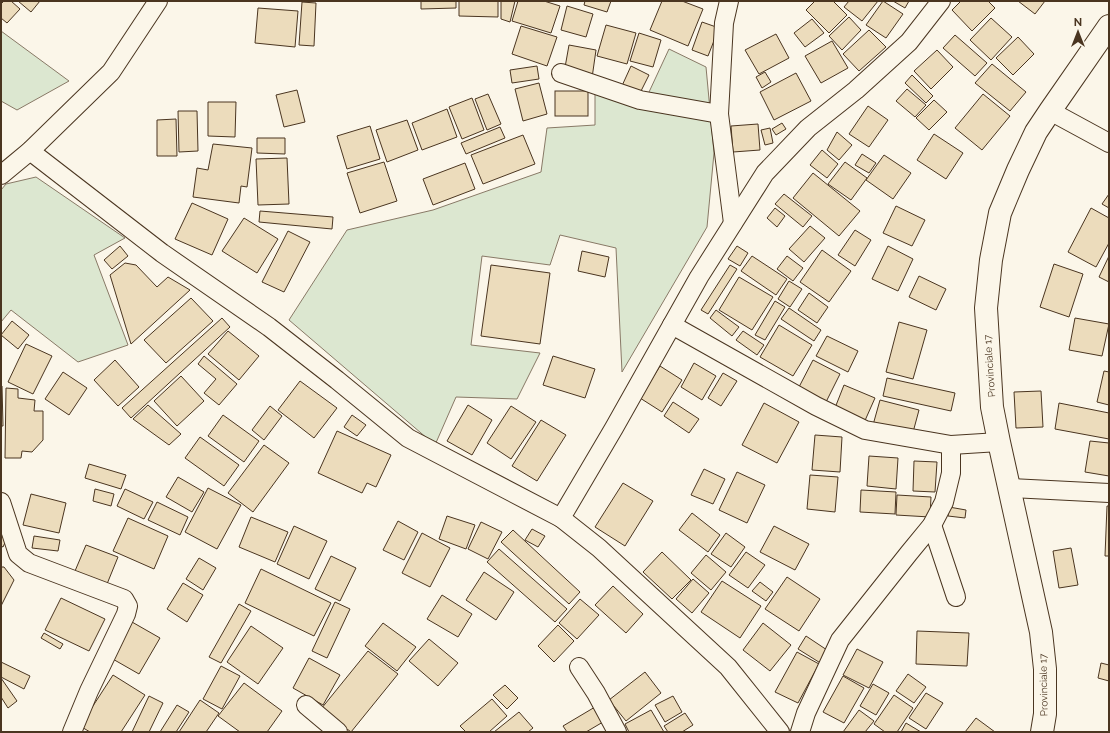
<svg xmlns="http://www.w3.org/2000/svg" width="1110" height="733" font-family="Raleway,sans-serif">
<rect width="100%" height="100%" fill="#fbf6e9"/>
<g fill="#dce7d0" stroke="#887966">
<path d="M 1,31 L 69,81 L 17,110 L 1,101 Z"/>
<path d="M 669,49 L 706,67 L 714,153 L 707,227 L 622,372 L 616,248 L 560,235 L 550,265 L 482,256 L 471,345 L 540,353 L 517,399 L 456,397 L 435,445 L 289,320 L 347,230 L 433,210 L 541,172 L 547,128 L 595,125 L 595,90 L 643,105 Z"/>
<path d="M 36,177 L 125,238 L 94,255 L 128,345 L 78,362 L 11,310 L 1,322 L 1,190 L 6,184 Z"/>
</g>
<g fill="#ecdcbc" stroke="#4a3520">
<path d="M 4,1 L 11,1 L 20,9 L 7,23 L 1,18 L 1,4 Z"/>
<path d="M 18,1 L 40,1 L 31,12 Z"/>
<path d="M 421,1 L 456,1 L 456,8 L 421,9 Z"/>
<path d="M 459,1 L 498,1 L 498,17 L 459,16 Z"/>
<path d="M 501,1 L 515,1 L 510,22 L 501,19 Z"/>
<path d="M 518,1 L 544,1 L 560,6 L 551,33 L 512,21 Z"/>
<path d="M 585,1 L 611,1 L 607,12 L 584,5 Z"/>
<path d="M 662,1 L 682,1 L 703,9 L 688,46 L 650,30 Z"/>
<path d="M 815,1 L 833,1 L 847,15 L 829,33 L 806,10 Z"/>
<path d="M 849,1 L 878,1 L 862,21 L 844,7 Z"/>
<path d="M 883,1 L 903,14 L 886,38 L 866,25 Z"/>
<path d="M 893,1 L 909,1 L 905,8 Z"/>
<path d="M 961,1 L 988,1 L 995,8 L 972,31 L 952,10 Z"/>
<path d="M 1018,1 L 1045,1 L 1035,14 Z"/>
<path d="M 302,2 L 316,3 L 314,46 L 299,45 Z"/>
<path d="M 567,6 L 593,14 L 586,37 L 561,30 Z"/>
<path d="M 258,8 L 298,11 L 295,47 L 255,43 Z"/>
<path d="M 849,17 L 861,30 L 842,50 L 829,36 Z"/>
<path d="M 991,18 L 1012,37 L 991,60 L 970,40 Z"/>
<path d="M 812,19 L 824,33 L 805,47 L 794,33 Z"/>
<path d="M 702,22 L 719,28 L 708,56 L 692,50 Z"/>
<path d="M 606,25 L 636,33 L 627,64 L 597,56 Z"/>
<path d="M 521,26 L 557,37 L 547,66 L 512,54 Z"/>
<path d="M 869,30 L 886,47 L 859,71 L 843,54 Z"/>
<path d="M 639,33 L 661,40 L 653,67 L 630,61 Z"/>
<path d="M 776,34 L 789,58 L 759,74 L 745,50 Z"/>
<path d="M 955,35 L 987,63 L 975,76 L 943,48 Z"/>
<path d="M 1018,37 L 1034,54 L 1013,75 L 996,58 Z"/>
<path d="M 832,41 L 848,68 L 821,83 L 805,56 Z"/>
<path d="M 569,45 L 596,50 L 592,78 L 564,73 Z"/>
<path d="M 937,50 L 953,67 L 931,89 L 914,71 Z"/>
<path d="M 992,64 L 1026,92 L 1010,111 L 975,83 Z"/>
<path d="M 537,66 L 539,79 L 512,83 L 510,70 Z"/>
<path d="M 631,66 L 649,75 L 638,97 L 621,88 Z"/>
<path d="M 765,72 L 771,82 L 762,88 L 756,77 Z"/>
<path d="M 796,73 L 811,101 L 774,120 L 760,92 Z"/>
<path d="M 912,75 L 933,96 L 926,103 L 905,83 Z"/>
<path d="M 539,83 L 547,114 L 523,121 L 515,89 Z"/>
<path d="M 907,89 L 926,105 L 915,117 L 896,101 Z"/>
<path d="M 297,90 L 305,122 L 284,127 L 276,95 Z"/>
<rect x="555" y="91" width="33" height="25"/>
<path d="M 488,94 L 501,124 L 487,130 L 475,99 Z"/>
<path d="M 983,94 L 1010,116 L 982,150 L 955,128 Z"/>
<path d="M 472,98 L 484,130 L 462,139 L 449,107 Z"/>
<path d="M 934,100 L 947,112 L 929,130 L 916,118 Z"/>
<path d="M 208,102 L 236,102 L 235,137 L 208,136 Z"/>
<path d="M 868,106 L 888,120 L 869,147 L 849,134 Z"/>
<path d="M 447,109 L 457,137 L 422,150 L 412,123 Z"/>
<path d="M 178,111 L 197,111 L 198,151 L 179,152 Z"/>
<path d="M 176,119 L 177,156 L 157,156 L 157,120 Z"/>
<path d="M 407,120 L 418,150 L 387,162 L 376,130 Z"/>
<path d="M 782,123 L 786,129 L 776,135 L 772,129 Z"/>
<path d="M 758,124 L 760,150 L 733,152 L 731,126 Z"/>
<path d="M 370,126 L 380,159 L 347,169 L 337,136 Z"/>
<path d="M 500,127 L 505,138 L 466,154 L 461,143 Z"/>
<path d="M 770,128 L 773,143 L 765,145 L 761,130 Z"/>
<path d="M 837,132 L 852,145 L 839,160 L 827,150 Z"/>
<path d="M 934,134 L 963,153 L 946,179 L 917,160 Z"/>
<path d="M 523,135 L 535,164 L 483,184 L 471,155 Z"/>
<path d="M 257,138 L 285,138 L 285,154 L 257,153 Z"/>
<path d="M 213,144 L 252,148 L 247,187 L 241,186 L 239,203 L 193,197 L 197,168 L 208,170 Z"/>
<path d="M 822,150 L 838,164 L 827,178 L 810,165 Z"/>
<path d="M 862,154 L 876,163 L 869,173 L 855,165 Z"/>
<path d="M 884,155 L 911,173 L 893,199 L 866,180 Z"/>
<path d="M 287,158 L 289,204 L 258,205 L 256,159 Z"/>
<path d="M 384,162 L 397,201 L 360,213 L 347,173 Z"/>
<path d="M 845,162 L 867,178 L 851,200 L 828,184 Z"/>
<path d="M 465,163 L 475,189 L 433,205 L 423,179 Z"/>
<path d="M 813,173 L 860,211 L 839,236 L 793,198 Z"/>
<path d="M 784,194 L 812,216 L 803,227 L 775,204 Z"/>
<path d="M 1109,194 L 1109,208 L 1102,204 Z"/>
<path d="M 192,203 L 228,219 L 212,255 L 175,239 Z"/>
<path d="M 896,206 L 925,220 L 912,246 L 883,233 Z"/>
<path d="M 775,208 L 785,216 L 777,227 L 767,218 Z"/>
<path d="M 1091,208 L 1109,218 L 1109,243 L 1096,267 L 1068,252 Z"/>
<path d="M 260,211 L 333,217 L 332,229 L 259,222 Z"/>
<path d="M 244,218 L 278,239 L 257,273 L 222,251 Z"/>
<path d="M 810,226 L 825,238 L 804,262 L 789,249 Z"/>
<path d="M 855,230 L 871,240 L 855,266 L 838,255 Z"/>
<path d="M 288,231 L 310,242 L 284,292 L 262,282 Z"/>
<path d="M 120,246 L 128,256 L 112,269 L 104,260 Z"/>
<path d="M 737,246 L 748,253 L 740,266 L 728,259 Z"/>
<path d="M 888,246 L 913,259 L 898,291 L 872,279 Z"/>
<path d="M 822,250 L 851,271 L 829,302 L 800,282 Z"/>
<path d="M 582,251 L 609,257 L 605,277 L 578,271 Z"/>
<path d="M 752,256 L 787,279 L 776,295 L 741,271 Z"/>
<path d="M 787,256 L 803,268 L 793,281 L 777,269 Z"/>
<path d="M 1109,256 L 1109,282 L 1099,277 Z"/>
<path d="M 125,263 L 136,265 L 157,287 L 168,277 L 190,290 L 131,344 L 110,275 Z"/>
<path d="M 1054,264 L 1083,274 L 1069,317 L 1040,307 Z"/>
<path d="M 491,265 L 550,273 L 540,344 L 481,336 Z"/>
<path d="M 730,265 L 737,269 L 708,314 L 701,310 Z"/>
<path d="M 919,276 L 946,289 L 936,310 L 909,297 Z"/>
<path d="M 739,277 L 773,297 L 752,330 L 719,310 Z"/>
<path d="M 789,281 L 802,289 L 790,307 L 778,299 Z"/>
<path d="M 809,293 L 828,307 L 817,323 L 798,310 Z"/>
<path d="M 191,298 L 213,321 L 166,363 L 144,340 Z"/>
<path d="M 775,301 L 785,307 L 765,340 L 755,335 Z"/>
<path d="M 789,308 L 821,330 L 814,341 L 781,319 Z"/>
<path d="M 716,310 L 739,327 L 732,336 L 710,318 Z"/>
<path d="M 222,318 L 230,327 L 131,418 L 122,408 Z"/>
<path d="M 1075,318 L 1109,324 L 1102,356 L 1069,350 Z"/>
<path d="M 12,321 L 29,335 L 18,349 L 1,335 Z"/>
<path d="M 899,322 L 927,330 L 913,379 L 886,372 Z"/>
<path d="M 779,325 L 812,345 L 793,376 L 760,357 Z"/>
<path d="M 228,331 L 259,356 L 239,380 L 208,354 Z"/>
<path d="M 743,331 L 764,345 L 757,355 L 736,340 Z"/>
<path d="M 827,336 L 858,351 L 848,372 L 816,356 Z"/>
<path d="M 26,344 L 52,356 L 33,394 L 8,382 Z"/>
<path d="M 204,356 L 237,384 L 219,405 L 204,393 L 216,379 L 198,364 Z"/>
<path d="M 553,356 L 595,369 L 585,398 L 543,385 Z"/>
<path d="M 115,360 L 139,387 L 118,406 L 94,380 Z"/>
<path d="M 813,360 L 840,374 L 826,402 L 799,387 Z"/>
<path d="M 694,363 L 716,376 L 702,400 L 681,387 Z"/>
<path d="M 660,366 L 682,380 L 662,412 L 640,398 Z"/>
<path d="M 1104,371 L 1109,372 L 1109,405 L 1097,402 Z"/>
<path d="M 63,372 L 87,388 L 69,415 L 45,399 Z"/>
<path d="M 723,373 L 737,381 L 721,406 L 708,398 Z"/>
<path d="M 181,376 L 204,401 L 177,426 L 154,401 Z"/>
<path d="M 887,378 L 955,393 L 951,411 L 883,396 Z"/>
<path d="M 300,381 L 337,408 L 314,438 L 278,410 Z"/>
<path d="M 844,385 L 875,398 L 863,425 L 833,413 Z"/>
<path d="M 1,386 L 2,386 L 3,426 L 1,426 Z"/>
<path d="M 6,388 L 18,389 L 18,398 L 35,400 L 34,411 L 43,411 L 43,440 L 32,452 L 22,451 L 21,458 L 5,458 Z"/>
<path d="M 1041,391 L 1043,427 L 1016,428 L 1014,392 Z"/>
<path d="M 880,400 L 919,410 L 912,436 L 873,425 Z"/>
<path d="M 673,402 L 699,419 L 689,433 L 664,416 Z"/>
<path d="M 764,403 L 799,422 L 777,463 L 742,445 Z"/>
<path d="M 1059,403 L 1109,413 L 1109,439 L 1055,429 Z"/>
<path d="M 148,405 L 181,434 L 169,445 L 133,419 Z"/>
<path d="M 468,405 L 492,420 L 472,455 L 447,441 Z"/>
<path d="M 270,406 L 282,416 L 264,440 L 252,430 Z"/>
<path d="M 511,406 L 536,422 L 511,459 L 487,443 Z"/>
<path d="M 223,415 L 259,441 L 244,462 L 208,436 Z"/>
<path d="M 352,415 L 366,425 L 357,436 L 344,427 Z"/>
<path d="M 541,420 L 566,435 L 537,481 L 512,466 Z"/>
<path d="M 337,431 L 391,455 L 376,487 L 367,483 L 362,493 L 318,473 Z"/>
<path d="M 815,435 L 842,437 L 840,472 L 812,470 Z"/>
<path d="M 200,437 L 239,465 L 224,486 L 185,458 Z"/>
<path d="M 1090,441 L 1109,443 L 1109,476 L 1085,472 Z"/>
<path d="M 264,445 L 289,463 L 253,512 L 228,493 Z"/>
<path d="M 869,456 L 898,458 L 896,489 L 867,486 Z"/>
<path d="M 914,461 L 937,462 L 935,492 L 913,491 Z"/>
<path d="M 89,464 L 126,475 L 121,489 L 85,478 Z"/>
<path d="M 704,469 L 725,479 L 713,504 L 691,495 Z"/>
<path d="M 737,472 L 765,485 L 747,523 L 719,510 Z"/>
<path d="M 810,475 L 838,477 L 835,512 L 807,509 Z"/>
<path d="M 178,477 L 204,492 L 192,512 L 166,497 Z"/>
<path d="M 623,483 L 653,501 L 625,546 L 595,527 Z"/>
<path d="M 208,488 L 241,505 L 217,549 L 185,532 Z"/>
<path d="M 95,489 L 114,494 L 111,506 L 93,501 Z"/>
<path d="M 125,489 L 153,502 L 144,519 L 117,506 Z"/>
<path d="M 861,490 L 896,492 L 895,514 L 860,512 Z"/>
<path d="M 31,494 L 66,503 L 59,533 L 23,525 Z"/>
<path d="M 897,495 L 931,497 L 930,517 L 896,515 Z"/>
<path d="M 157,502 L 188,517 L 180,535 L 148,520 Z"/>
<path d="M 1107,506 L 1109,506 L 1109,556 L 1105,556 Z"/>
<path d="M 949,507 L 966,510 L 965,518 L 948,516 Z"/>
<path d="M 692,513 L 720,535 L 708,552 L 679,530 Z"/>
<path d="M 447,516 L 475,525 L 466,549 L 439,539 Z"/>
<path d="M 251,517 L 288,532 L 275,562 L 239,547 Z"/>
<path d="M 128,518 L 168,536 L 154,569 L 113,551 Z"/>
<path d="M 398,521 L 418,532 L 404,560 L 383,550 Z"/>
<path d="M 481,522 L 502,532 L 488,559 L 468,549 Z"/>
<path d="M 294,526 L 327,541 L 309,579 L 277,564 Z"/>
<path d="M 774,526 L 809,544 L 795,570 L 760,552 Z"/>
<path d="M 532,529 L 545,536 L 538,547 L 525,540 Z"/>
<path d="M 513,530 L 580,592 L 569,604 L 501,542 Z"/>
<path d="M 1,533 L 8,536 L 3,547 L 1,546 Z"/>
<path d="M 422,533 L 450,548 L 430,587 L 402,573 Z"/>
<path d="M 726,533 L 745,547 L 731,567 L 711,554 Z"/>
<path d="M 34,536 L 60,540 L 58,551 L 32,548 Z"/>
<path d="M 86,545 L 118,557 L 107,584 L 75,571 Z"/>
<path d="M 1071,548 L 1078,585 L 1059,588 L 1053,551 Z"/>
<path d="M 499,549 L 567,609 L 555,622 L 487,562 Z"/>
<path d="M 662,552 L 691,580 L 672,599 L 643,572 Z"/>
<path d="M 746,552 L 765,565 L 748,588 L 729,575 Z"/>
<path d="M 706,555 L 726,572 L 711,590 L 691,573 Z"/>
<path d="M 331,556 L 356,568 L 340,601 L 315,589 Z"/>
<path d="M 199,558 L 216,568 L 203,590 L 186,579 Z"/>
<path d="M 1,567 L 4,567 L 14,580 L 1,606 Z"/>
<path d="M 261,569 L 331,603 L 314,636 L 245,603 Z"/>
<path d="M 484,572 L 514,592 L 496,620 L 466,600 Z"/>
<path d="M 787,577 L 820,599 L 799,631 L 765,609 Z"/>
<path d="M 693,579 L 709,593 L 692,613 L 676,599 Z"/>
<path d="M 722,581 L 761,606 L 740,638 L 701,612 Z"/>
<path d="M 760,582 L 773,592 L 766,601 L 752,591 Z"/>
<path d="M 183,583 L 203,595 L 187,622 L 167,609 Z"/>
<path d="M 613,586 L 643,614 L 626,633 L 595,605 Z"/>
<path d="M 442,595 L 472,614 L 458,637 L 427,619 Z"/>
<path d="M 61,598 L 105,619 L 89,651 L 45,630 Z"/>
<path d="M 580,599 L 599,615 L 577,639 L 559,623 Z"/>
<path d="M 335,602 L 350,609 L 327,658 L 312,651 Z"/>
<path d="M 239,604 L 251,611 L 221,663 L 209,657 Z"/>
<path d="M 132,622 L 160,638 L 139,674 L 111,658 Z"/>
<path d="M 383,623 L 416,647 L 397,671 L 365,646 Z"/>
<path d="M 763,623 L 791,645 L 770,671 L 743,650 Z"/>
<path d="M 558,625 L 574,641 L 554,662 L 538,646 Z"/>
<path d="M 251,626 L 283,648 L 258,684 L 227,662 Z"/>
<path d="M 917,631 L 969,633 L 967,666 L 916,664 Z"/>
<path d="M 44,633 L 63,644 L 60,649 L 41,638 Z"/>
<path d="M 806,636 L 830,652 L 822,664 L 798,649 Z"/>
<path d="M 429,639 L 458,663 L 438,686 L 409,661 Z"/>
<path d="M 857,649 L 883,662 L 869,688 L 843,675 Z"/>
<path d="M 368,651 L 398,674 L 351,732 L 321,709 Z"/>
<path d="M 797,652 L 819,664 L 798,703 L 775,692 Z"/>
<path d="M 309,658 L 340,675 L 323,705 L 293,688 Z"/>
<path d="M 1,662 L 30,676 L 24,689 L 1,677 Z"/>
<path d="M 1101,663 L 1109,665 L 1109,681 L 1098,678 Z"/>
<path d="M 221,666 L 240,676 L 222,709 L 203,699 Z"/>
<path d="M 645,672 L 661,693 L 626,721 L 609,700 Z"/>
<path d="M 908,674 L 926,687 L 914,703 L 896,691 Z"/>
<path d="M 113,675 L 145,695 L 121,732 L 90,732 L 80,726 Z"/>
<path d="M 843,676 L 864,688 L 844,723 L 823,712 Z"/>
<path d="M 1,678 L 17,701 L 8,708 L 1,697 Z"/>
<path d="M 244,683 L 282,711 L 267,732 L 240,732 L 218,716 Z"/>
<path d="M 873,684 L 889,693 L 876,715 L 860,706 Z"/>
<path d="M 505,685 L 518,698 L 507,709 L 493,695 Z"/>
<path d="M 926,693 L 943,703 L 926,729 L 909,718 Z"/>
<path d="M 894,695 L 913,708 L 897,732 L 885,732 L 874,724 Z"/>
<path d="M 149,696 L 163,703 L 149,732 L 132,732 Z"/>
<path d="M 673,696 L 682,712 L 665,722 L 655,705 Z"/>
<path d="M 492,699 L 507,716 L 489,732 L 466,732 L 460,726 Z"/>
<path d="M 200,700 L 219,713 L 206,732 L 179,732 Z"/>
<path d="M 177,705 L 189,712 L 176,732 L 160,732 Z"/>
<path d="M 595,707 L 603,722 L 586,732 L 567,732 L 563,726 Z"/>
<path d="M 651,710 L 664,732 L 629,732 L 625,724 Z"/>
<path d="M 859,710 L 874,721 L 865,732 L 843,732 Z"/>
<path d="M 519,712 L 533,728 L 528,732 L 494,732 Z"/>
<path d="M 685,713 L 693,725 L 682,732 L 668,732 L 664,726 Z"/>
<path d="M 976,718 L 995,732 L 965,732 Z"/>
<path d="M 906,723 L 921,732 L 901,732 Z"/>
</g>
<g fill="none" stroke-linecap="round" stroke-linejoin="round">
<g stroke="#4a3520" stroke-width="20">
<g id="minor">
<path d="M 729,1 L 724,23 L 719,114 L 733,223"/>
<path d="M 561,73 L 640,100 L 719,114"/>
<path d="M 1050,111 L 1109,143"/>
<path d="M 30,151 L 162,253 L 269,327 L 337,380 L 408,438 L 561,518"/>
<path d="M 1,175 L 30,151 L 111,72 L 158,1"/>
<path d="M 672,325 L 816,406 L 865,430 L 951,445"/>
<path d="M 1009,488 L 1109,493"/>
<path d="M 1,502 L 18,554 L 29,563 L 124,599 L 128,606 L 126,614 L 89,691 L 72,732"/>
<path d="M 932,525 L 956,597"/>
<path d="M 579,667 L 596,693 L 617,732"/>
<path d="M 306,705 L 338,732"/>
<path d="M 780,732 L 728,667 L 599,548 L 561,518 L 614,428 L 699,277 L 765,173 L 808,128 L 856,90 L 909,42 L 941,1"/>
<path d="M 800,732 L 806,713 L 840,640 L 909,553 L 932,525 L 944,502 L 951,473 L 951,445 L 999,442"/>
</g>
</g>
<g stroke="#4a3520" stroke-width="24">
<path id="primary" d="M 1042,732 L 1045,714 L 1045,669 L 1041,632 L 999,442 L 992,407 L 986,308 L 991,260 L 1000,213 L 1018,170 L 1036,132 L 1050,111 L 1109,26"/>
</g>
<use href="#minor" stroke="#fbf6e9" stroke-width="18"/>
<use href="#primary" stroke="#fbf6e9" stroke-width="22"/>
</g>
<g text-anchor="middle" stroke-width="3" stroke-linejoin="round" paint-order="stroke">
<g font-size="10" fill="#4a3520" stroke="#fbf6e9">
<text transform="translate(989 366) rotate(-94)" y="4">Provinciale 17</text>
<text transform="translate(1043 685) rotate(-91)" y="4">Provinciale 17</text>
</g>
</g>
<rect width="1110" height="733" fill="none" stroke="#4a3520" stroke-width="4"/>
<g transform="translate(1078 32)" stroke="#fbf6e9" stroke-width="3" paint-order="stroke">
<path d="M0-3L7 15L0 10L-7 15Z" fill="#4a3520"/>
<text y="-6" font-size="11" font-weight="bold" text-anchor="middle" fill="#4a3520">N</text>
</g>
</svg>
